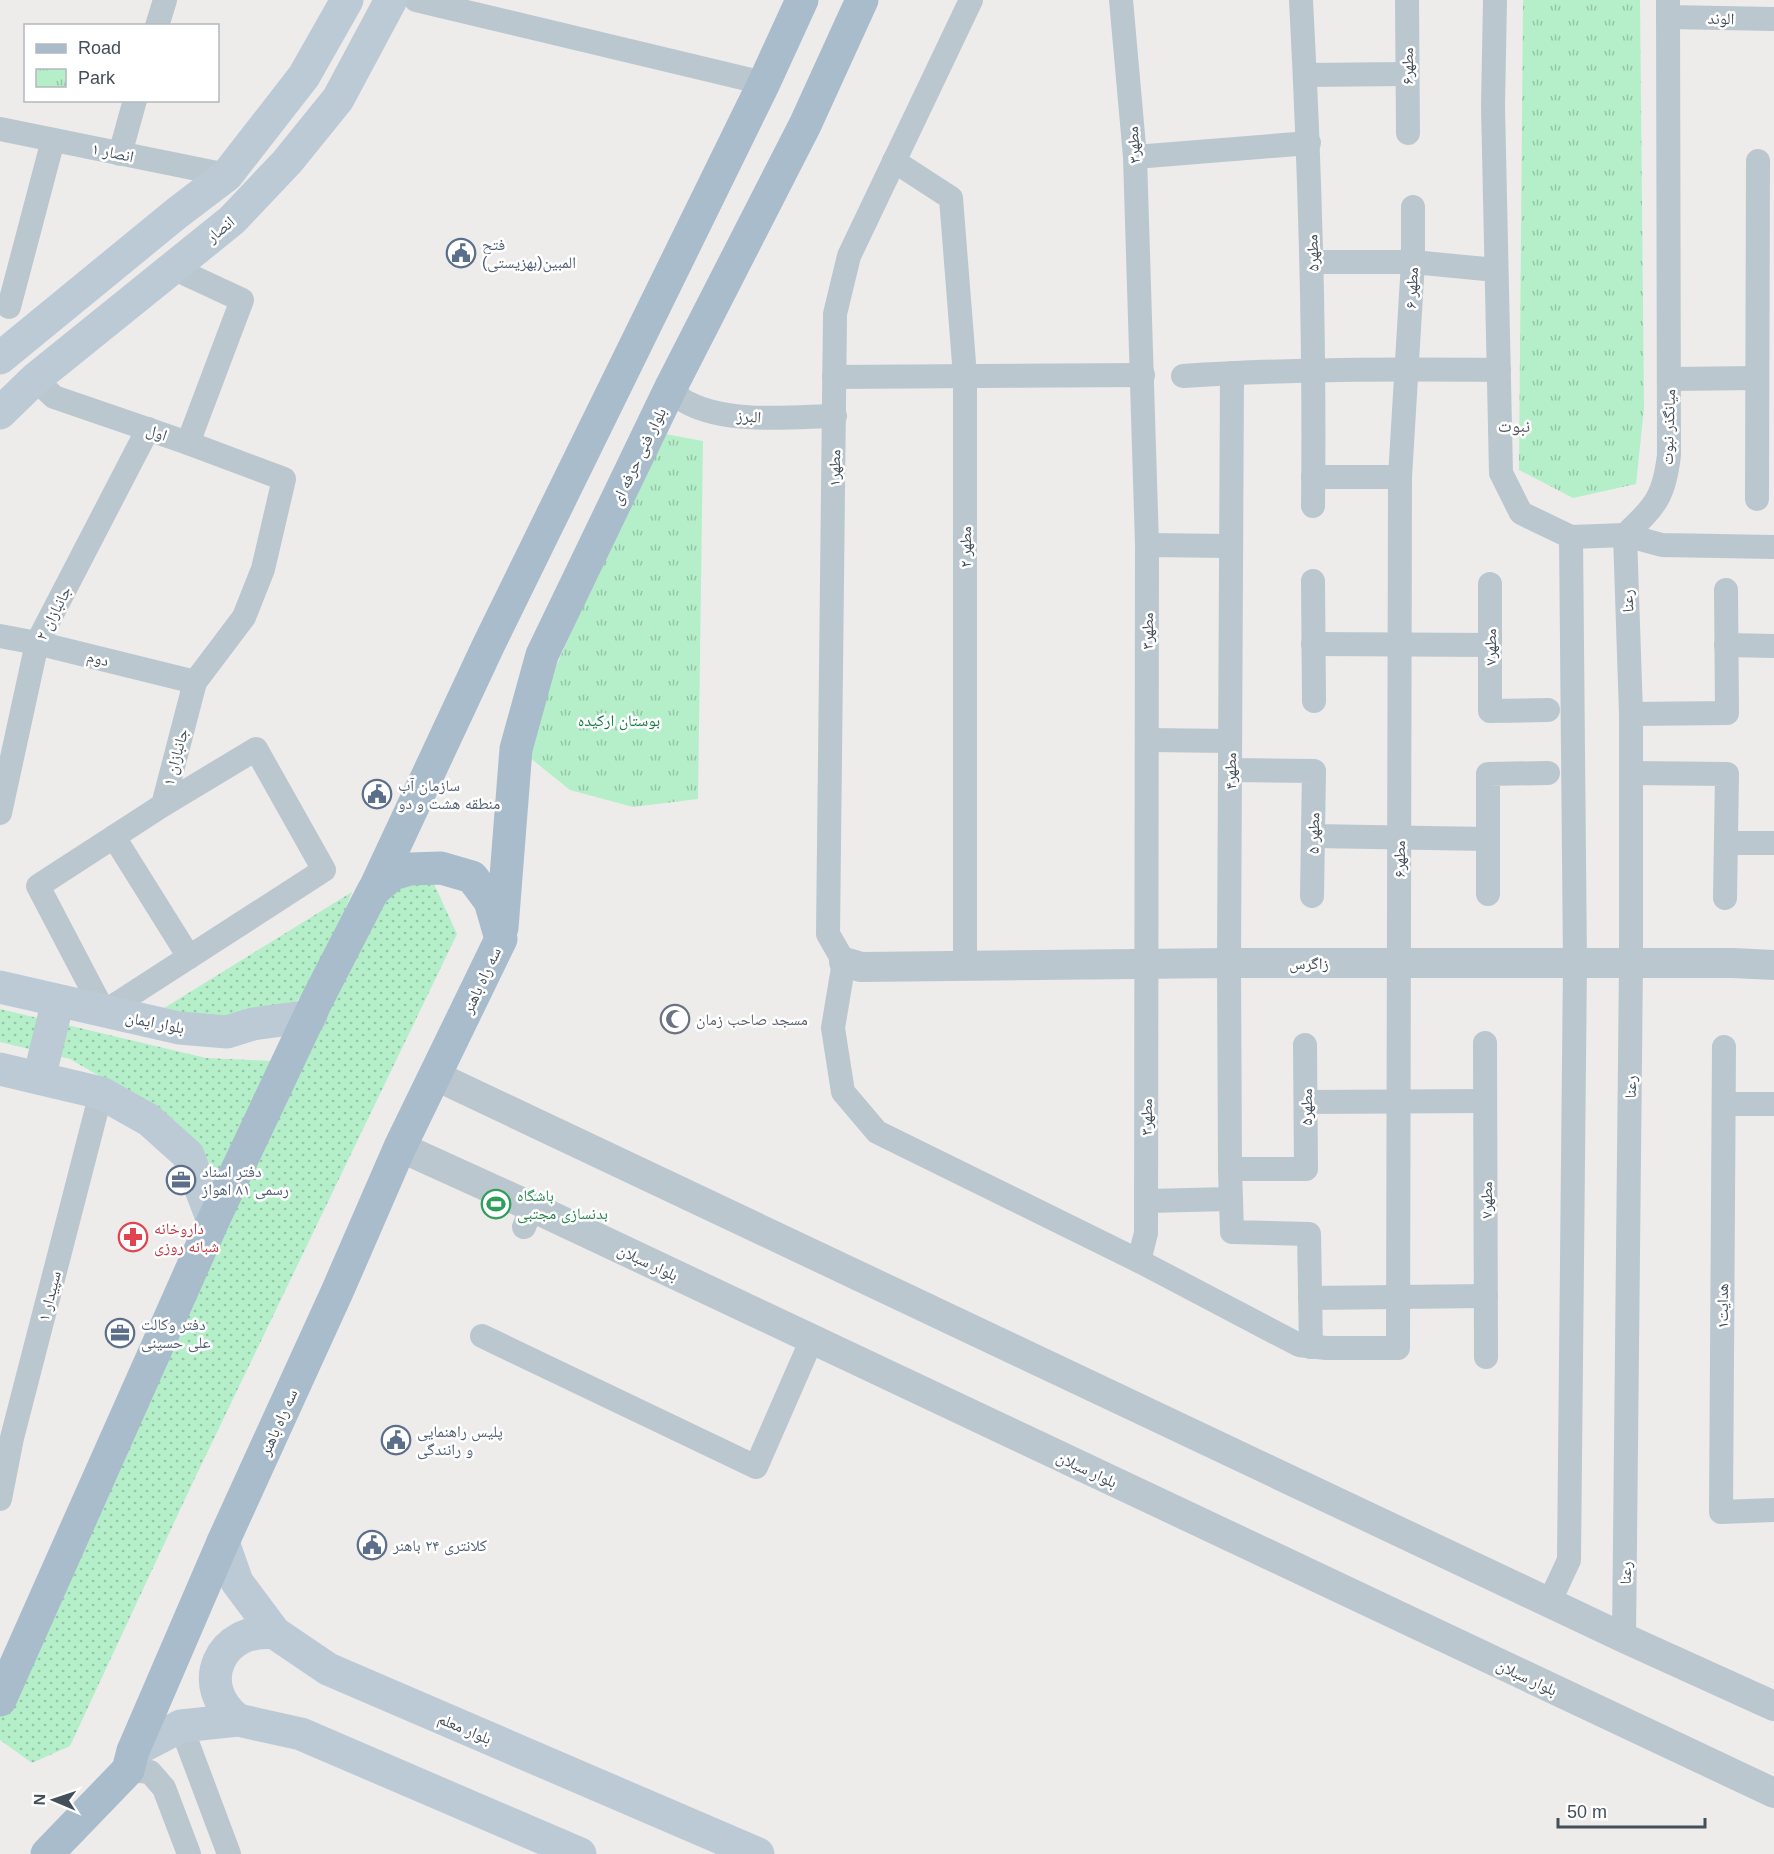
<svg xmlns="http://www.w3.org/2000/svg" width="1774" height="1854" font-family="Helvetica,'Noto Naskh Arabic',sans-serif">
<defs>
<pattern id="grass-dots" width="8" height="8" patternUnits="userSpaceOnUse" patternTransform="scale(1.5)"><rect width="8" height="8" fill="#b5efc9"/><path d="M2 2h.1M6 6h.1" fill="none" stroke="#95c4a6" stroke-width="1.8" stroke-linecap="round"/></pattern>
<pattern id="park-tufts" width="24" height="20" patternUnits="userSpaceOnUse" patternTransform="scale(1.5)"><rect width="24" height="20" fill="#b5efc9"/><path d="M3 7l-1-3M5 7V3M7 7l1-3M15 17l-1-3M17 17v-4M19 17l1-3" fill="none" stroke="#95c4a6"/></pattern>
</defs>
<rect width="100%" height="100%" fill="#eeebeb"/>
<g fill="url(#grass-dots)">
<path d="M 406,880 L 434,884 L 457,934 L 193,1482 L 70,1746 L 32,1763 L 0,1740 L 0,1714 L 380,896 Z"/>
<path d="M 352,892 L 326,958 L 298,1000 L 266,1017 L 156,1013 Z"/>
<path d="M 0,1009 L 206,1058 L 273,1061 L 221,1176 L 172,1121 L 127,1092 L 70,1059 L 0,1042 Z"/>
</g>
<g fill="url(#park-tufts)">
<path d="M 1523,0 L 1640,0 L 1644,408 L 1636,484 L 1573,498 L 1519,470 Z"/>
<path d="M 660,433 L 703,441 L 698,799 L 633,807 L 570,790 L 519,749 Z"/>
</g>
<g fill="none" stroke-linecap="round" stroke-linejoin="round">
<g stroke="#bbc7cf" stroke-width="24">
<path d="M 416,0 L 764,83"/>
<path d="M 971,0 L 849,256 L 835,314 L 828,934 L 844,962 L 833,1028 L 843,1092 L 877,1132 L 1139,1261 L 1299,1345 L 1326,1348 L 1398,1348 L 1400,477 L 1413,262 L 1413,207"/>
<path d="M 1121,0 L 1135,157 L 1147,545 L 1146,1233 L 1139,1261"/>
<path d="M 1301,0 C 1310,169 1315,337 1313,506"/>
<path d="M 1407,0 L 1408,133"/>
<path d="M 1495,0 L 1493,106 L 1501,473 L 1521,513 L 1571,537 L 1625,535 L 1662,545 L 1774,547"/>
<path d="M 1668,17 L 1774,19"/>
<path d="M 157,26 L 165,0"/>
<path d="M 1305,75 L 1407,74"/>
<path d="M 0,129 L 227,175"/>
<path d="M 120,154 L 135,100"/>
<path d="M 1135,157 L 1309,143"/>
<path d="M 894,161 L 951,198 L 965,376 L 965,965"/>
<path d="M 1313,262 L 1413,262 L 1496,270"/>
<path d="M 173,268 L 242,300 L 188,443"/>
<path d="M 9,307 L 53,140"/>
<path d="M 1232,373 L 1229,963 L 1230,1169 L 1232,1232 L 1309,1234 L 1311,1347"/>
<path d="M 1183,376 C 1288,369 1394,369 1499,370"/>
<path d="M 834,377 L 1143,375"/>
<path d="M 35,379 L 54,397 L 188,443 L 284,479 L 263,569 L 244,617 L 195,682 L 163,805 L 38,886 L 104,1012 L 324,870 L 256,749 L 163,805"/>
<path d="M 1670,379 L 1757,378"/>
<path d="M 671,387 C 676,393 681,400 688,403 C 729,424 790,417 835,416"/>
<path d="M 1313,477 L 1400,477"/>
<path d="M 1757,499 L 1758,161"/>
<path d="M 1625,535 C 1655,506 1664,498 1669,455 L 1668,0"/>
<path d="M 1147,545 L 1231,546"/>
<path d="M 1313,581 L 1314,701"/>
<path d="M 1490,584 L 1490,711 L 1548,710"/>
<path d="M 0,636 L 37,643 L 195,682"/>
<path d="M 1313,644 L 1490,645"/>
<path d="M 1726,645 L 1774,646"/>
<path d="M 1631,714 L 1727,713 L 1726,590"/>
<path d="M 1147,740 L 1230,741"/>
<path d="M 1230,770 L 1314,771 L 1312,896"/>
<path d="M 1631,773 L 1727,774 L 1725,898"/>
<path d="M 0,813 L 37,643 L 148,429"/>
<path d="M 1313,836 L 1487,839"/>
<path d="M 114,837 L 189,957"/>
<path d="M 1726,843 L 1774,843"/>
<path d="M 1488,894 L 1488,774 L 1548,773"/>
<path d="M 1485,1043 L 1486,1357"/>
<path d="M 1724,1047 L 1721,1512 L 1774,1510"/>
<path d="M 1306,1102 L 1485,1101"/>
<path d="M 1724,1104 L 1774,1104"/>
<path d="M 1230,1169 L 1306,1169 L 1305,1045"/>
<path d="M 1146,1201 L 1231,1199"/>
<path d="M 524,1227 L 532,1207"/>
<path d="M 1310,1298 L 1486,1296"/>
<path d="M 482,1336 L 756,1467 L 812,1339"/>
<path d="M 0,1499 L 12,1438 L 101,1093"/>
<path d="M 1549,1603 L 1569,1560 L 1575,963 L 1571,537"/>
<path d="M 1624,1638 L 1631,963 L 1631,714 L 1625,535"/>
<path d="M 181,1726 L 229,1854"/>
<path d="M 128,1770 L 150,1772 L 164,1788 L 189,1854"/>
</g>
<g stroke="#bbc7cf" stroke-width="30">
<path d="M 844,962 L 861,967 L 1229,963 L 1733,963 L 1774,965"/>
<path d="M 436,1076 L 1624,1638 L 1774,1706"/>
<path d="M 400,1147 L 532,1207 L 1774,1793"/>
</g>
<g stroke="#bccad6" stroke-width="33">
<path d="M 0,358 L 177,213 L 227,175 L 304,76 L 347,0"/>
<path d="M 0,413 L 35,379 L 232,220 L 287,162 L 338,99 L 391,0"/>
<path d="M 0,987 L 179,1028 L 227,1032 L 253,1024 L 311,1016"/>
<path d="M 0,1069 L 101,1093 L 149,1120 L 188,1155 L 213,1221"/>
<path d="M 39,1078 L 58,1001"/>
<path d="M 223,1542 L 237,1582 L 275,1633 L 328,1669 L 758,1854"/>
<path d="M 238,1720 C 193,1686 220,1626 275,1633"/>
<path d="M 133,1751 L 181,1726 L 238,1720 L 301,1734 L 580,1854"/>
</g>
<g stroke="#a9bccc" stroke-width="33">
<path d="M 374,890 L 489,644 L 764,83 L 802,0"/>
<path d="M 502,928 L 516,749 L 542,655 L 671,387 L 805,125 L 862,0"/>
<path d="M 0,1700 L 213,1221 L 316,1002 L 373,891 L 393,874 L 410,869 L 441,868 L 472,877 L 490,901 L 501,939 L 400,1147 L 337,1292 L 223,1542 L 133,1751 L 128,1770 L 47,1854"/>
</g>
</g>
<defs>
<g id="civic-ring" transform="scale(1.5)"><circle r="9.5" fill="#fff" stroke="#5c6f8a" stroke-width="1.5"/><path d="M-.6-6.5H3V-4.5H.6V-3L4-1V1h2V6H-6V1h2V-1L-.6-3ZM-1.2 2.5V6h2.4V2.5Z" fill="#5c6f8a"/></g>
<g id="mosque-ring" transform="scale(1.5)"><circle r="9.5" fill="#fff" stroke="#6b7280" stroke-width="1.5"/><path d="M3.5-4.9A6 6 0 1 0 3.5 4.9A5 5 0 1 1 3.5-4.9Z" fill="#6b7280"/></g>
<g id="office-ring" transform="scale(1.5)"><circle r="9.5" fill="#fff" stroke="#5c6f8a" stroke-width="1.5"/><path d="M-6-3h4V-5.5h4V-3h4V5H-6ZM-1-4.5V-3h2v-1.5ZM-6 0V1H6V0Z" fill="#5c6f8a"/></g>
<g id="stadium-ring" transform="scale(1.5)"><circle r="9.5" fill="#fff" stroke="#2e9e5b" stroke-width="1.5"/><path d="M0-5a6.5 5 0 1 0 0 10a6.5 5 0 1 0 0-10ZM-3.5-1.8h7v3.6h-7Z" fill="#2e9e5b"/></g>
<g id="pharmacy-ring" transform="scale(1.5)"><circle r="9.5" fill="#fff" stroke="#e0444e" stroke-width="1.5"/><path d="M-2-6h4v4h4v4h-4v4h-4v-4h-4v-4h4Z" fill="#e0444e"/></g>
</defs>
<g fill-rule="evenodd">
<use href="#civic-ring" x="461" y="253"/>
<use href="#civic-ring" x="377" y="794"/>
<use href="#mosque-ring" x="675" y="1019"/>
<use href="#office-ring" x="181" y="1180"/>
<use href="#stadium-ring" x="496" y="1204"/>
<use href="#pharmacy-ring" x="133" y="1237"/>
<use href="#office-ring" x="120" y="1333"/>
<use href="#civic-ring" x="396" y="1440"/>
<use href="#civic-ring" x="372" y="1545"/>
</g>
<g text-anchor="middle" stroke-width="5" stroke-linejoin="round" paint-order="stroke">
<g font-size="16" fill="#434f59" stroke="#fff">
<text transform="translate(1721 18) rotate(1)" y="6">الوند</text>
<text transform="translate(1407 66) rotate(-90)" y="6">مطهر۶</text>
<text transform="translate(1133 145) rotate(-94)" y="6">مطهر۳</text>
<text transform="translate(113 152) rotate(12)" y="6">انصار ۱</text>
<text transform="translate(220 229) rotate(-40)" y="6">انصار</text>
<text transform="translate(1312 253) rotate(-92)" y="6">مطهر۵</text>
<text transform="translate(1411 288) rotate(-87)" y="6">مطهر ۶</text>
<text transform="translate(749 416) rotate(4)" y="6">البرز</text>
<text transform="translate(1668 427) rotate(-88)" y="6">میانگذر نبوت</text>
<text transform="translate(157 432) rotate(19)" y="6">اول</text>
<text transform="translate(638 456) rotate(-64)" y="6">بلوار فنی حرفه ای</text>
<text transform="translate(834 468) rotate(-89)" y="6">مطهر۱</text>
<text transform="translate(965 547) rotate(-90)" y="6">مطهر ۲</text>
<text transform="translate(1627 601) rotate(-92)" y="6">رعنا</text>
<text transform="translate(53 613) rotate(-63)" y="6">جانبازان ۲</text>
<text transform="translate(1147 631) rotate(-90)" y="6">مطهر۳</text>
<text transform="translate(1490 647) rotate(-90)" y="6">مطهر۷</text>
<text transform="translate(98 658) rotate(14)" y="6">دوم</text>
<text transform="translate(175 757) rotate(-75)" y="6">جانبازان ۱</text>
<text transform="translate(1230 771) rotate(-90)" y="6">مطهر۴</text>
<text transform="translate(1313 833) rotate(-89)" y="6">مطهر ۵</text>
<text transform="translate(1399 859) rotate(-90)" y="6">مطهر۶</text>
<text x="1309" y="969">زاگرس</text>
<text transform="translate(481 980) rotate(-65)" y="6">سه راه باهنر</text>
<text transform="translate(155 1022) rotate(11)" y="6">بلوار ایمان</text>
<text transform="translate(1630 1087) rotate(-89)" y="6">رعنا</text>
<text transform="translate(1306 1107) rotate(-90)" y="6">مطهر۵</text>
<text transform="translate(1146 1117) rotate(-90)" y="6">مطهر۳</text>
<text transform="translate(1486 1200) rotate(-90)" y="6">مطهر۷</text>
<text transform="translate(648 1262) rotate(25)" y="6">بلوار سبلان</text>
<text transform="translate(49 1296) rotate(-76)" y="6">سپیدار ۱</text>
<text transform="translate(1722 1306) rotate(-90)" y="6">هدایت۱</text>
<text transform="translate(278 1422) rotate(-66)" y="6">سه راه باهنر</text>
<text transform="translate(1087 1469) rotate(25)" y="6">بلوار سبلان</text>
<text transform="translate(1625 1573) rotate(-89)" y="6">رعنا</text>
<text transform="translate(1527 1677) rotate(25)" y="6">بلوار سبلان</text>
<text transform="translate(465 1728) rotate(23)" y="6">بلوار معلم</text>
</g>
<g font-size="16" fill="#4e5e75" stroke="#fff" text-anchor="start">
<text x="482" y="250">فتح<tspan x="482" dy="18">المبین(بهزیستی)</tspan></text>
<text x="398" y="791">سازمان آب<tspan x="398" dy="18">منطقه هشت و دو</tspan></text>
<text x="202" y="1177">دفتر اسناد<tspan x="202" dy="18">رسمی ۸۱ اهواز</tspan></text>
<text x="141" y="1330">دفتر وکالت<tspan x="141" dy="18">علی حسینی</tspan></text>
<text x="417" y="1437">پلیس راهنمایی<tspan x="417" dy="18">و رانندگی</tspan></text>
<text x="393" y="1551">کلانتری ۲۴ باهنر</text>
</g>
<g font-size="16" fill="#137b42" stroke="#fff">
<text x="619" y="726">بوستان ارکیده</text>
</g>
<g font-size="16" fill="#5b616d" stroke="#fff" text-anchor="start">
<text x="696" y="1025">مسجد صاحب زمان</text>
</g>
<g font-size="16" fill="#27864d" stroke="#fff" text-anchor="start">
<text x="517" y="1201">باشگاه<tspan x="517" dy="18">بدنسازی مجتبی</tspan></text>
</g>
<g font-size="16" fill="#be3a42" stroke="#fff" text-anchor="start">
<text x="154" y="1234">داروخانه<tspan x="154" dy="18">شبانه روزی</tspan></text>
</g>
<g font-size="18" fill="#585c60" stroke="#fff">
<text x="1514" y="432">نبوت</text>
</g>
</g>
<rect x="24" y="24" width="195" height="78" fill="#ffffff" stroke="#b4b9bd" stroke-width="1.5"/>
<rect x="36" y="44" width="30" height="9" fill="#a9bccc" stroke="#b4b9bd" stroke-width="1.5"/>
<text x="78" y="54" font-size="18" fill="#434f59">Road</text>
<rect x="36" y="69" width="30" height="18" fill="url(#park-tufts)" stroke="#b4b9bd" stroke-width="1.5"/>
<text x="78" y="84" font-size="18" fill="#434f59">Park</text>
<g transform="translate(54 1800) rotate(272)" stroke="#ffffff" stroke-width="4.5" paint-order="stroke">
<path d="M0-4.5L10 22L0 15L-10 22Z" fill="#434f59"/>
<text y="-9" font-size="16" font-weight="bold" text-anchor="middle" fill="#434f59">N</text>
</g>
<path d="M1558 1818v9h147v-9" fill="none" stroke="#434f59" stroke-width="3"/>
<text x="1567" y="1818" font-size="18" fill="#434f59" stroke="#ffffff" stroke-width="4.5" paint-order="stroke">50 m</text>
</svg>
